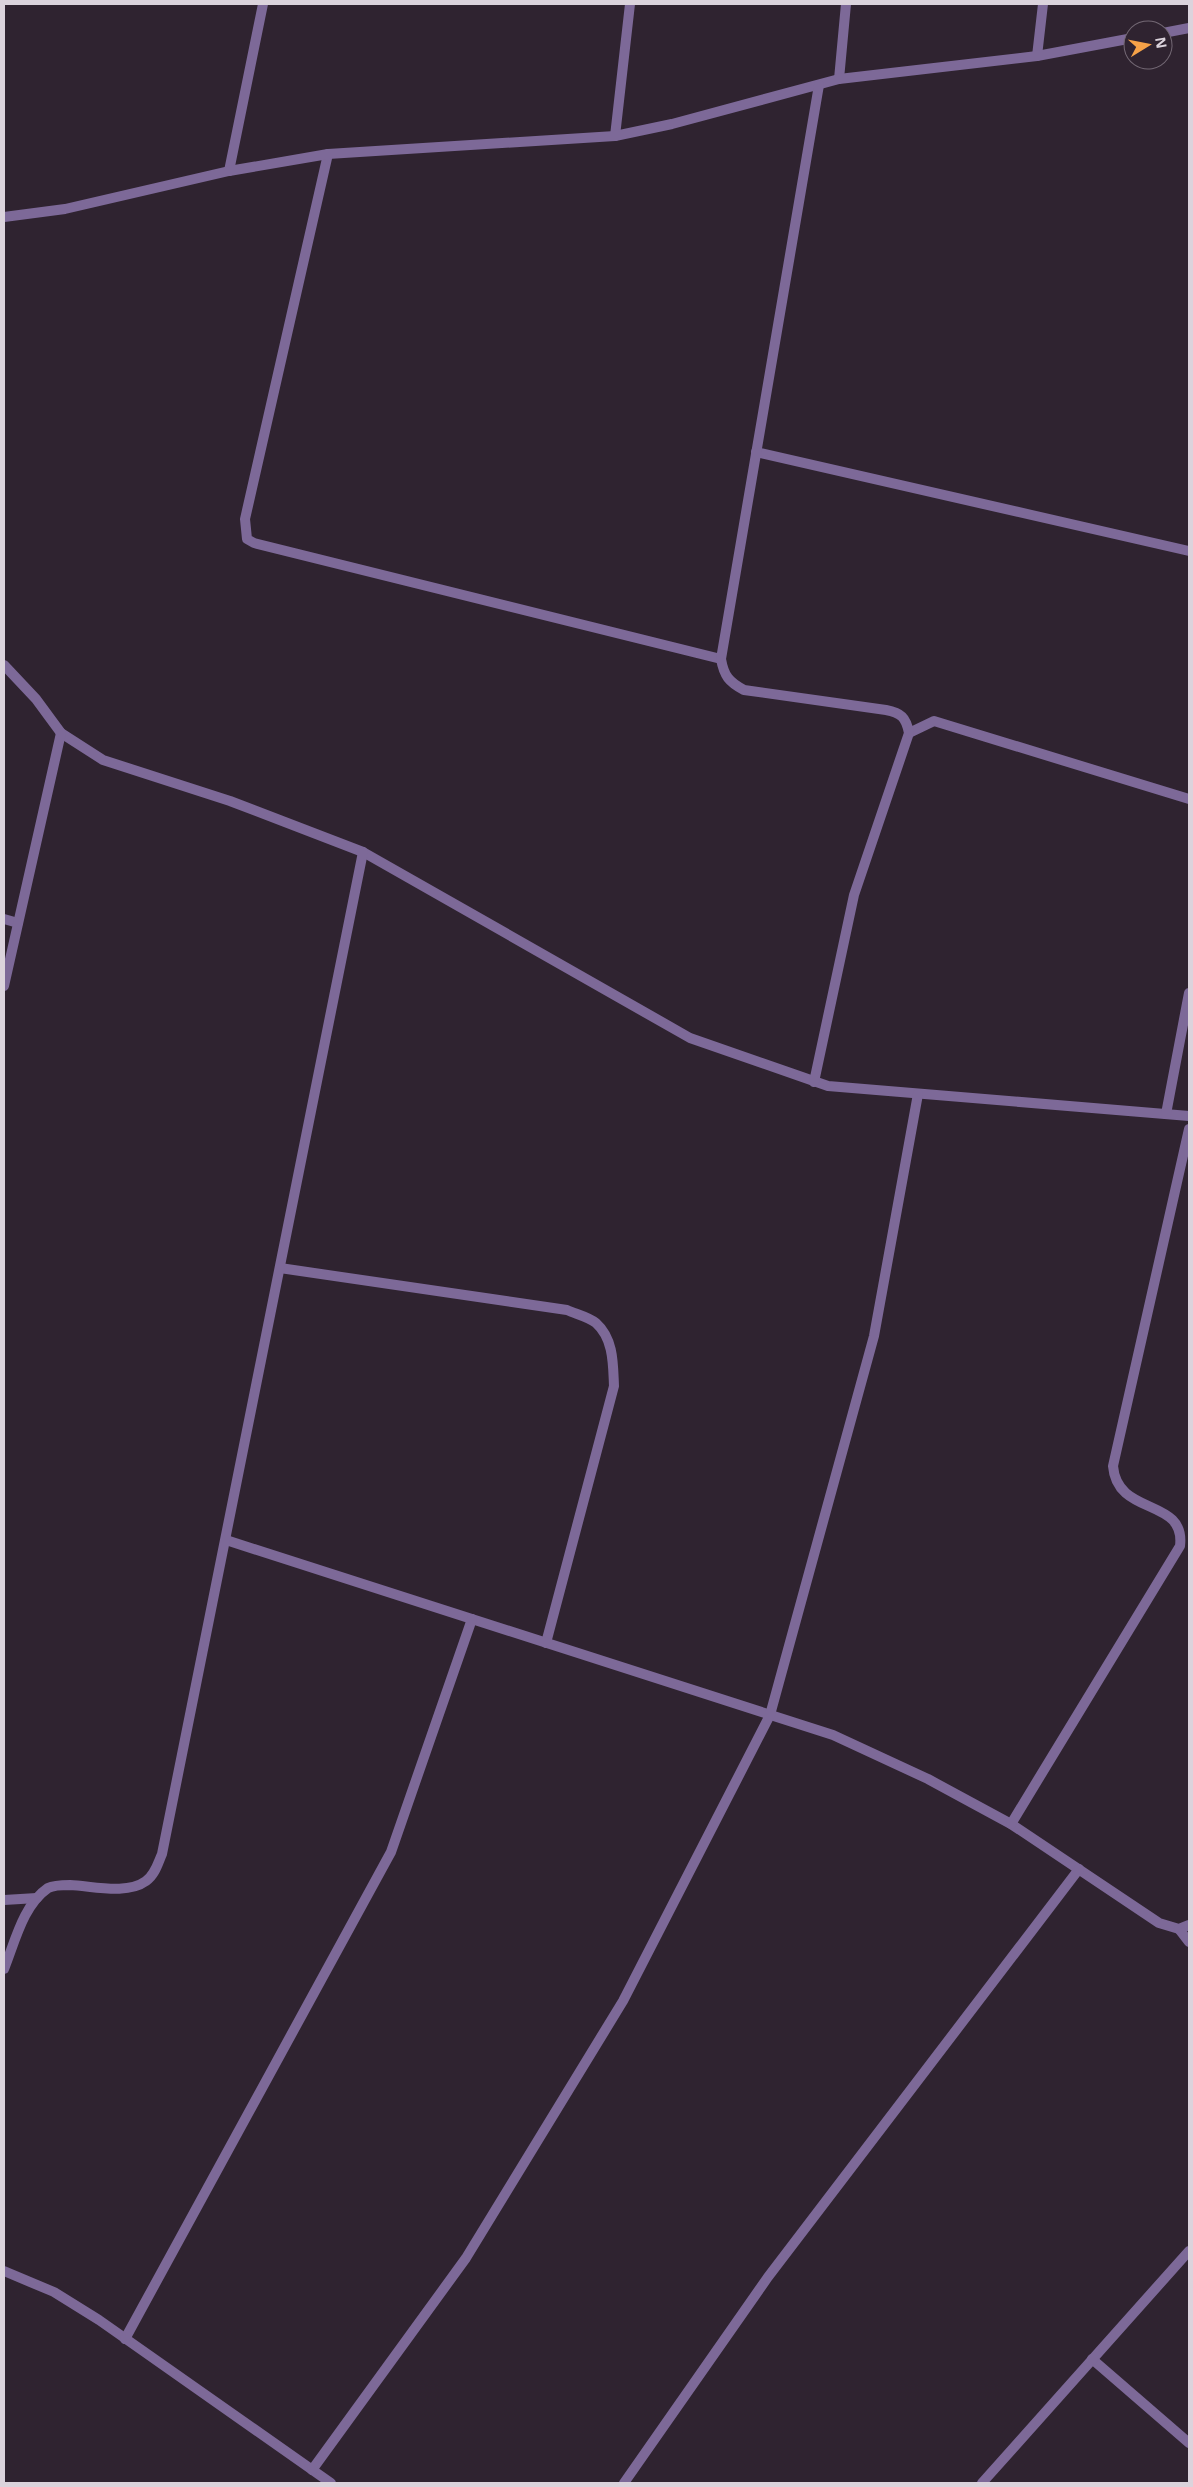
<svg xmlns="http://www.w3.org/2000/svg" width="1193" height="2487" font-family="'Noto Sans',sans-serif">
<rect width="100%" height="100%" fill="#2f2330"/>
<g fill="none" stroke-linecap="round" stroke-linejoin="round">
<g stroke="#7d6998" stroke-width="10">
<path d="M 1163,33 L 1189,28"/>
<path d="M 1037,56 L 1043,4"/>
<path d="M 839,79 L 846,4"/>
<path d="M 615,136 L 630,4"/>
<path d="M 328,154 L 245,519 L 247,539 L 254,543 L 721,659"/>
<path d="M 229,171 L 263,4"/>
<path d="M 4,217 L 65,209 L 229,171 L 328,154 L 615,136 L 672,124 L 839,79 L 1037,56 L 1133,38"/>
<path d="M 756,452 L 1189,551"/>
<path d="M 4,665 L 36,699 L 61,733 L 103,760 L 230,801 L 363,852 L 690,1038 L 828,1086 L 1189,1116"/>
<path d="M 909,733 L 934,721 L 1189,799"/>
<path d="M 4,919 L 18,923"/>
<path d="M 4,986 L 61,733"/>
<path d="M 814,1082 L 854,895 L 909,733 C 906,717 901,713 886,710 L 744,690 C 729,682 724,676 721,659 L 819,85"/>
<path d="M 1166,1114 L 1189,993"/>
<path d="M 280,1268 L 567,1310 C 576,1314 589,1317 596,1323 C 614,1339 613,1365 614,1386 L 546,1643"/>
<path d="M 226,1540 L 833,1735 L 928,1779 L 1011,1824 L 1159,1923 L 1179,1929 L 1189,1925"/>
<path d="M 1011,1824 L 1180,1546 C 1186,1497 1117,1517 1113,1466 L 1189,1129"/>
<path d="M 4,1900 L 37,1898"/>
<path d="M 1179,1929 L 1189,1942"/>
<path d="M 4,1969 C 15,1942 23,1905 48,1888 C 54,1885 64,1885 70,1885 C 93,1886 127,1895 146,1881 C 155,1875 158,1863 162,1854 L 363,852"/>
<path d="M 4,2271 L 54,2292 L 99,2320 L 331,2483"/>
<path d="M 125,2339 L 391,1852 L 472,1619"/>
<path d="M 1092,2359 L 1189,2443"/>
<path d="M 312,2470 L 466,2258 L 623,2001 L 770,1715 L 874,1336 L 918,1094"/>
<path d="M 624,2483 L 768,2277 L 1079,1869"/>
<path d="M 982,2483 L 1189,2251"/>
</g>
</g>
<rect width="1193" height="2487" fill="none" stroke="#dbd3dc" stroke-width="10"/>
<g transform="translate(1148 45) rotate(80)"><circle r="24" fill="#2f2330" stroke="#746975"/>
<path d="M0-4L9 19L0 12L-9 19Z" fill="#f6a248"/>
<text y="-8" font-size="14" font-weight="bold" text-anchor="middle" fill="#dbd3dc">N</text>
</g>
</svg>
